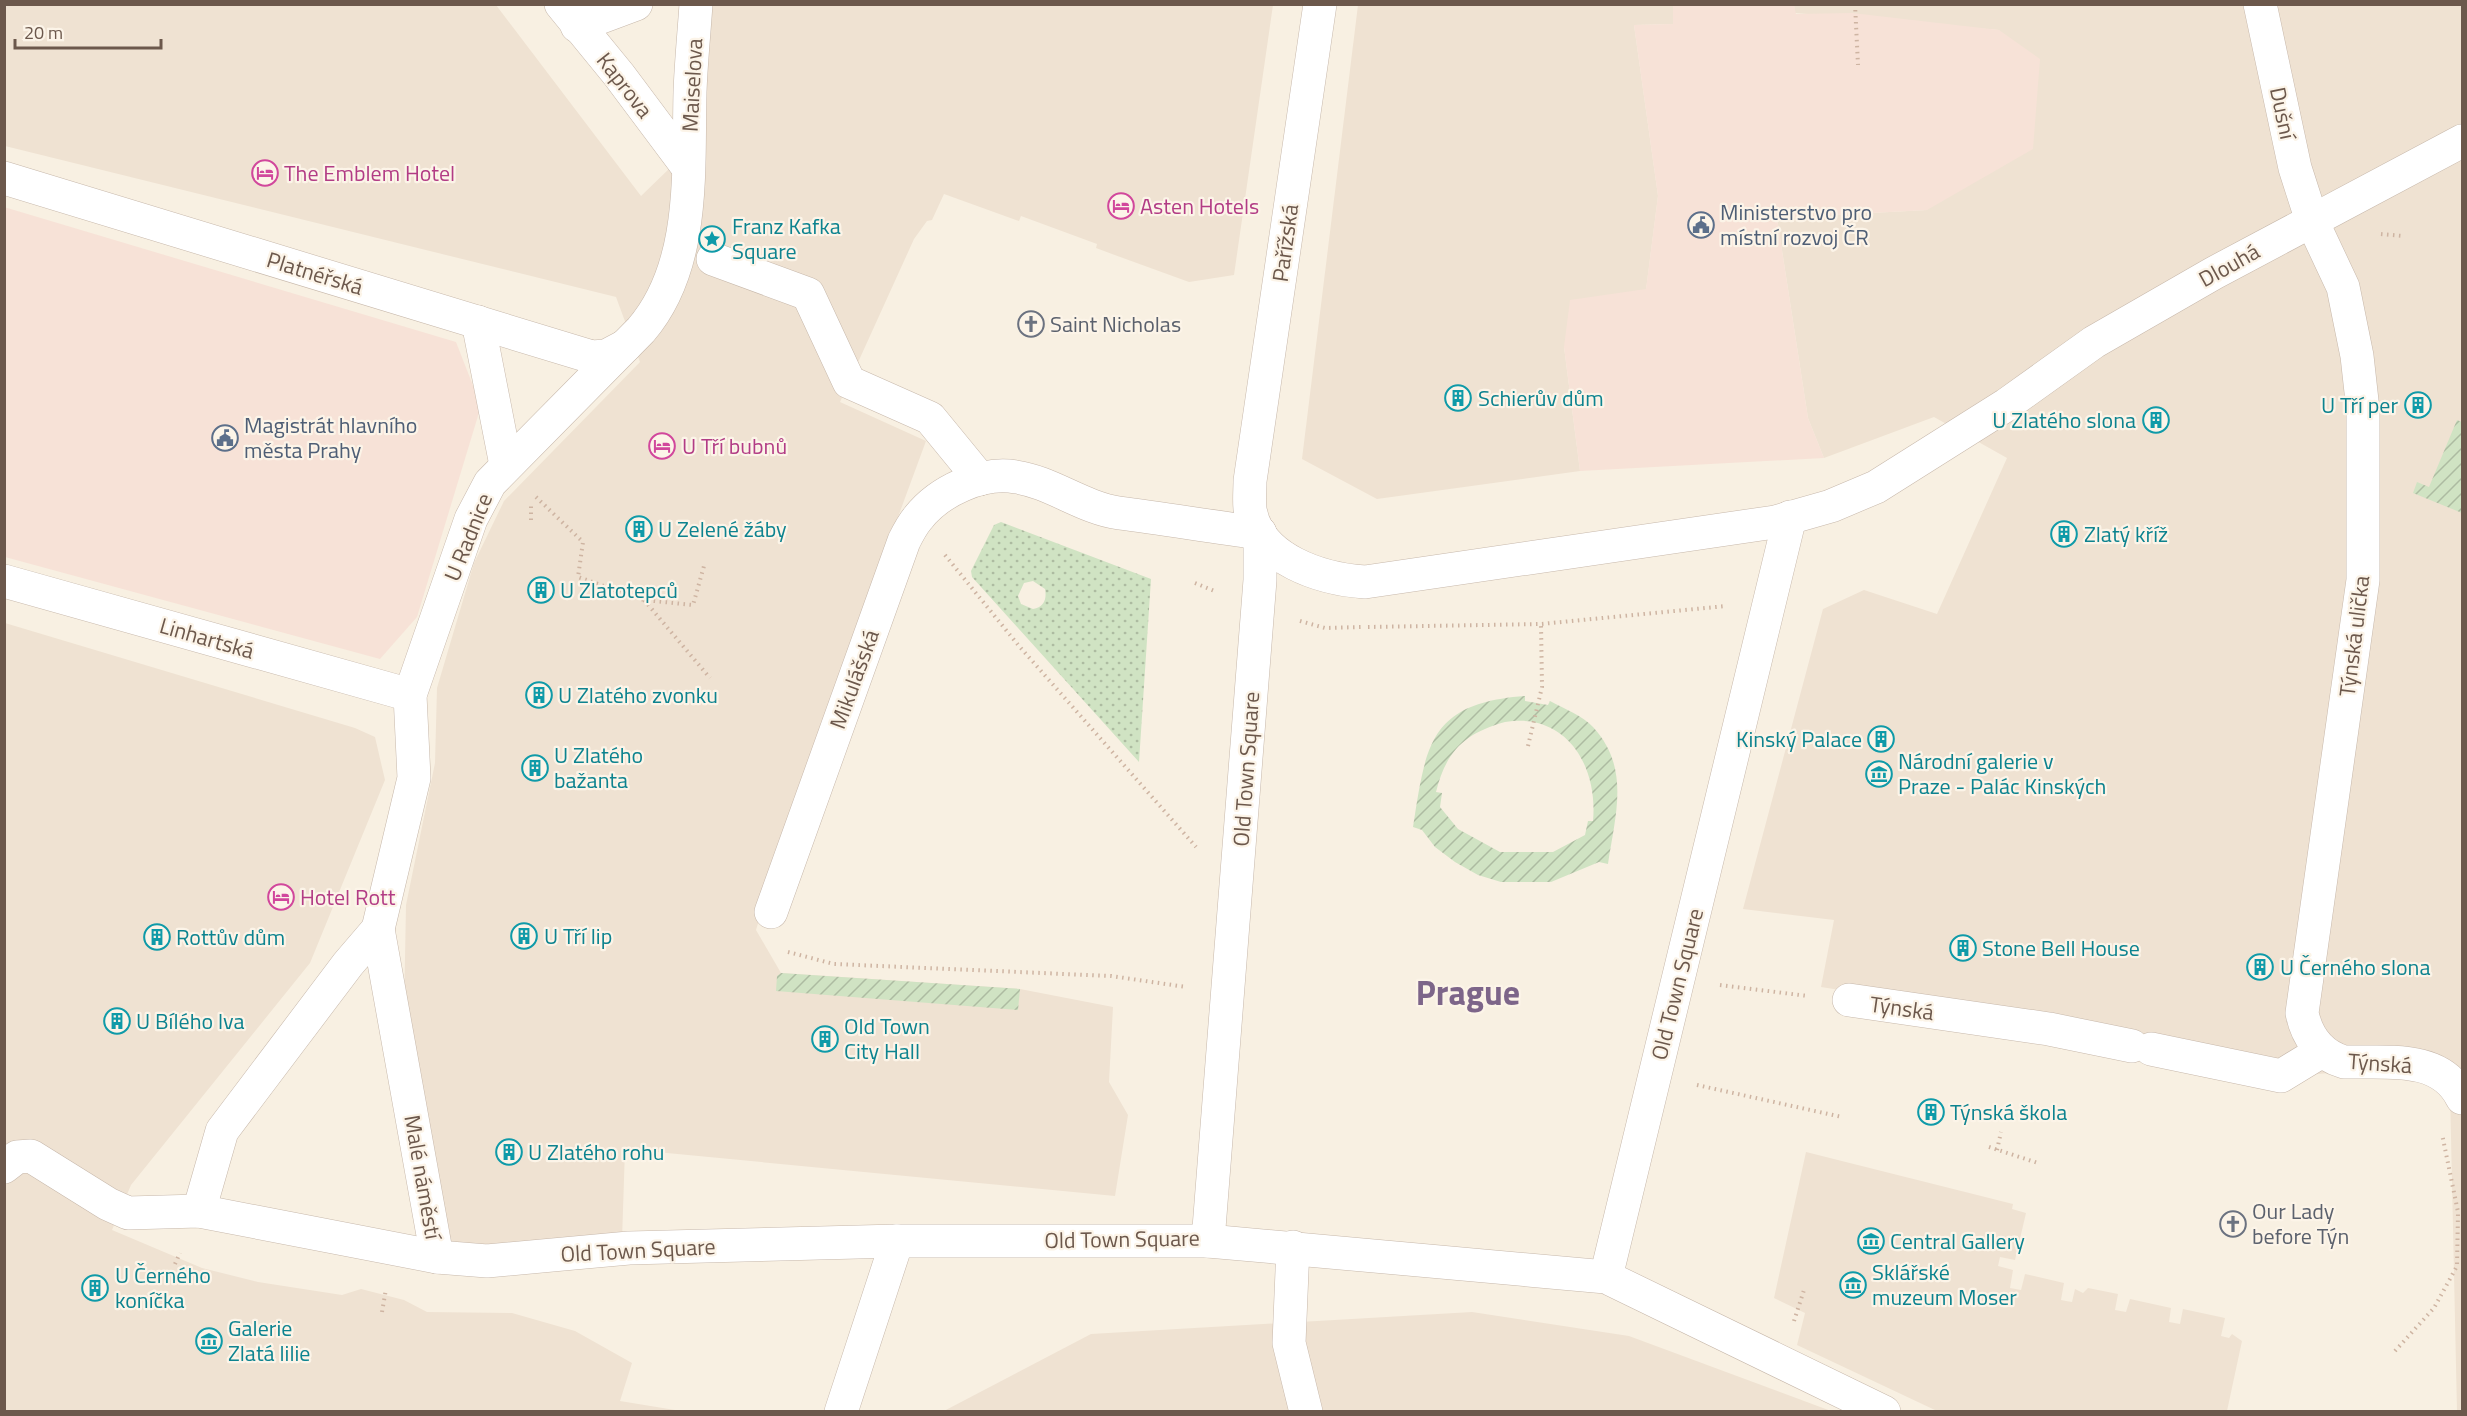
<svg xmlns="http://www.w3.org/2000/svg" width="2467" height="1416" font-family="'Titillium Web',sans-serif">
<defs>
<pattern id="grass-dots" width="8" height="8" patternUnits="userSpaceOnUse" patternTransform="scale(1.5)"><rect width="8" height="8" fill="#d0e3c3"/><path d="M2 2h.1M6 6h.1" fill="none" stroke="#adbba1" stroke-width="1.8" stroke-linecap="round"/></pattern>
<pattern id="garden-furrows" width="10" height="10" patternUnits="userSpaceOnUse" patternTransform="scale(1.5)"><rect width="10" height="10" fill="#d0e3c3"/><path d="M-1 1l2-2M0 10L10 0M9 11l2-2" fill="none" stroke="#adbba1"/></pattern>
</defs>
<rect width="100%" height="100%" fill="#f8f0e2"/>
<g fill="#efe2d2">
<path d="M 5,5 L 496,5 L 641,196 L 704,135 L 710,5 L 1273,5 L 1234,275 L 1189,282 L 1112,254 L 1096,248 L 1097,244 L 1021,216 L 1019,221 L 944,194 L 932,220 L 927,221 L 914,239 L 840,402 L 926,441 L 807,764 L 756,930 L 781,973 L 1020,989 L 1113,1007 L 1109,1082 L 1128,1115 L 1115,1196 L 625,1149 L 622,1240 L 454,1252 L 444,1227 L 404,1012 L 406,905 L 435,763 L 437,688 L 474,563 L 504,501 L 640,362 L 616,297 L 5,146 Z"/>
<path d="M 1358,5 L 1673,5 L 1673,24 L 1634,25 L 1658,196 L 1646,290 L 1564,347 L 1580,471 L 1377,499 L 1302,459 Z"/>
<path d="M 1794,5 L 2462,5 L 2462,1411 L 2457,1411 L 2450,1091 L 2422,1075 L 2352,1071 L 2307,1075 L 2070,1026 L 1821,987 L 1834,920 L 1743,909 L 1823,609 L 1864,590 L 1937,614 L 2007,458 L 1934,417 L 1824,458 L 1808,418 L 1777,218 L 1927,210 L 1999,30 L 1795,13 Z"/>
<path d="M 5,623 L 355,728 L 375,737 L 385,780 L 310,963 L 131,1185 L 112,1230 L 202,1268 L 258,1282 L 342,1295 L 361,1289 L 404,1300 L 427,1312 L 512,1313 L 575,1331 L 632,1363 L 620,1401 L 681,1411 L 5,1412 Z"/>
<path d="M 1806,1152 L 2013,1204 L 2012,1209 L 2026,1213 L 2015,1260 L 2000,1257 L 1998,1266 L 2013,1270 L 2010,1288 L 2021,1290 L 2025,1274 L 2064,1283 L 2061,1300 L 2066,1301 L 2072,1302 L 2075,1289 L 2083,1293 L 2088,1288 L 2118,1294 L 2115,1310 L 2126,1312 L 2130,1299 L 2171,1308 L 2169,1322 L 2180,1324 L 2183,1309 L 2225,1318 L 2221,1336 L 2229,1338 L 2232,1334 L 2242,1341 L 2227,1411 L 1937,1411 L 1797,1345 L 1805,1313 L 1774,1298 Z"/>
<path d="M 1472,1312 L 1629,1336 L 1831,1411 L 942,1412 L 1091,1334 Z"/>
</g>
<g fill="#f7e2d7">
<path d="M 1673,5 L 1794,5 L 1796,14 L 1852,13 L 1999,30 L 2040,59 L 2033,149 L 1927,210 L 1777,218 L 1808,418 L 1824,458 L 1580,471 L 1564,347 L 1570,300 L 1646,289 L 1658,196 L 1634,25 L 1673,24 Z"/>
<path d="M 4,207 L 456,342 L 481,406 L 417,617 L 380,659 L 5,557 Z"/>
</g>
<path fill="url(#grass-dots)" fill-rule="evenodd" d="M 1001,522 L 1151,579 L 1139,762 L 972,577 L 971,571 L 994,525 ZM 1033,581 L 1045,589 C 1047,599 1044,607 1033,609 L 1021,604 L 1018,596 L 1024,583 Z"/>
<g fill="url(#garden-furrows)" fill-rule="evenodd">
<path d="M 2457,420 L 2462,422 L 2462,513 L 2413,493 L 2417,482 L 2429,487 Z"/>
<path d="M 1525,696 L 1525,701 L 1548,705 L 1550,701 C 1563,708 1583,716 1593,727 C 1631,768 1615,816 1608,864 L 1599,862 L 1551,882 L 1501,882 L 1478,875 L 1455,862 L 1435,847 L 1422,830 L 1413,827 C 1426,745 1429,703 1525,696 ZM 1505,722 C 1514,721 1524,720 1533,722 C 1579,731 1597,779 1593,821 L 1588,821 L 1585,835 L 1553,852 L 1500,852 L 1458,829 L 1440,807 L 1442,793 L 1436,792 C 1446,751 1465,733 1505,722 Z"/>
<path d="M 781,973 L 1020,989 L 1018,1010 L 776,991 L 777,976 Z"/>
</g>
<g fill="none" stroke-linecap="round" stroke-linejoin="round">
<g stroke="#c7b8ab" stroke-width="34">
<g id="street">
<path d="M 561,4 L 619,75 L 687,166"/>
<path d="M 1320,4 L 1250,481 C 1250,490 1249,500 1250,509 C 1258,560 1322,579 1365,582 L 1775,522 L 1831,506 L 1876,487 L 2006,405 L 2094,342 L 2214,273 L 2462,141"/>
<path d="M 2260,4 L 2295,168 L 2312,221 L 2343,287 L 2357,356 L 2363,410 L 2363,580 L 2302,1013 C 2307,1037 2320,1055 2344,1062 C 2386,1063 2441,1054 2462,1098"/>
<path d="M 577,26 L 636,4"/>
<path d="M 4,178 L 592,357 L 606,356 L 625,346"/>
<path d="M 713,259 L 808,294 L 849,382 L 930,418 L 980,479"/>
<path d="M 478,322 L 506,465"/>
<path d="M 4,581 L 410,695"/>
<path d="M 771,912 L 904,541 C 908,533 912,525 918,518 C 939,491 982,471 1016,477 C 1051,482 1083,508 1119,513 C 1166,519 1213,527 1260,533"/>
<path d="M 378,929 L 414,778 L 410,695 L 471,519 L 490,483 L 641,330 C 696,266 688,171 690,92 C 691,63 694,34 696,4"/>
<path d="M 1849,1000 L 2049,1029 L 2132,1046"/>
<path d="M 2151,1049 L 2281,1076 L 2322,1051"/>
<path d="M 4,1167 L 17,1157 L 31,1156 L 108,1204 L 128,1213 L 199,1211 L 437,1257 L 487,1261 L 629,1248 L 897,1241 L 1208,1241 L 1606,1277 L 1884,1412"/>
<path d="M 199,1211 L 222,1131 L 348,964 L 378,929 L 437,1257"/>
<path d="M 1208,1241 L 1260,580 L 1260,533"/>
<path d="M 1293,1247 L 1289,1343 L 1306,1412"/>
<path d="M 1606,1277 L 1790,517"/>
<path d="M 841,1412 L 897,1241"/>
</g>
</g>
<g stroke="#ceb4a2" stroke-width="4" stroke-dasharray="1.5 4.5" stroke-linecap="butt">
<path d="M 1855,4 L 1858,65"/>
<path d="M 2381,234 L 2403,236"/>
<path d="M 536,497 L 583,542 L 578,577 L 644,600 L 693,605 L 704,566"/>
<path d="M 531,520 L 531,503"/>
<path d="M 945,555 L 1019,646 L 1196,847"/>
<path d="M 1195,583 L 1217,592"/>
<path d="M 644,600 L 710,678"/>
<path d="M 1300,621 L 1325,628 L 1361,627"/>
<path d="M 1368,627 L 1541,624 L 1726,606"/>
<path d="M 1528,746 L 1542,687 L 1541,624"/>
<path d="M 788,952 L 834,964 L 1111,976 L 1186,987"/>
<path d="M 1720,985 L 1808,996"/>
<path d="M 1697,1085 L 1842,1117"/>
<path d="M 1989,1147 L 2038,1163"/>
<path d="M 1997,1150 L 2001,1132"/>
<path d="M 175,1264 L 180,1253"/>
<path d="M 382,1312 L 386,1289"/>
<path d="M 1794,1321 L 1804,1290"/>
<path d="M 2395,1351 L 2434,1308 L 2457,1266 L 2458,1212 L 2442,1134"/>
</g>
<use href="#street" stroke="#fff" stroke-width="33"/>
</g>
<defs>
<g id="hotel-ring" transform="scale(1.35)"><circle r="9.5" fill="#fcf4e8" stroke="#d1479c" stroke-width="1.5"/><path d="M-6-4.5h1.5V1H6V5H4.5V3h-9V5H-6ZM-4 0a1.8 1.8 0 1 1 3.6 0ZM.5 0V-2.5h3Q6-2.5 6 0Z" fill="#d1479c"/></g>
<g id="civic-ring" transform="scale(1.35)"><circle r="9.5" fill="#fcf4e8" stroke="#5c6f8a" stroke-width="1.5"/><path d="M-.6-6.5H3V-4.5H.6V-3L4-1V1h2V6H-6V1h2V-1L-.6-3ZM-1.2 2.5V6h2.4V2.5Z" fill="#5c6f8a"/></g>
<g id="sight-ring" transform="scale(1.35)"><circle r="9.5" fill="#fcf4e8" stroke="#0f9aa8" stroke-width="1.5"/><path d="M0-6L1.8-2.2L6-1.7L2.9 1.2L3.7 5.4L0 3.3L-3.7 5.4L-2.9 1.2L-6-1.7L-1.8-2.2Z" fill="#0f9aa8"/></g>
<g id="church-ring" transform="scale(1.35)"><circle r="9.5" fill="#fcf4e8" stroke="#6b7280" stroke-width="1.5"/><path d="M-1.2-6h2.4v3.5h3.3v2.4h-3.3V6h-2.4V-.1h-3.3v-2.4h3.3Z" fill="#6b7280"/></g>
<g id="building-ring" transform="scale(1.35)"><circle r="9.5" fill="#fcf4e8" stroke="#0f9aa8" stroke-width="1.5"/><path d="M-4-6H4V6H1V3H-1V6H-4ZM-2.5-4.3h1.7v1.8h-1.7ZM.8-4.3h1.7v1.8H.8ZM-2.5-1h1.7V.8h-1.7ZM.8-1h1.7V.8H.8Z" fill="#0f9aa8"/></g>
<g id="museum-ring" transform="scale(1.35)"><circle r="9.5" fill="#fcf4e8" stroke="#0f9aa8" stroke-width="1.5"/><path d="M0-6L6-3V-2H-6V-3ZM-5-1h2V3h-2ZM-1-1h2V3h-2ZM3-1h2V3H3ZM-6 4H6V6H-6Z" fill="#0f9aa8"/></g>
</defs>
<g fill-rule="evenodd">
<use href="#hotel-ring" x="265" y="173"/>
<use href="#hotel-ring" x="1121" y="206"/>
<use href="#civic-ring" x="1701" y="225"/>
<use href="#sight-ring" x="712" y="239"/>
<use href="#church-ring" x="1031" y="324"/>
<use href="#building-ring" x="1458" y="398"/>
<use href="#building-ring" x="2418" y="405"/>
<use href="#building-ring" x="2156" y="420"/>
<use href="#civic-ring" x="225" y="438"/>
<use href="#hotel-ring" x="662" y="446"/>
<use href="#building-ring" x="639" y="529"/>
<use href="#building-ring" x="2064" y="534"/>
<use href="#building-ring" x="541" y="590"/>
<use href="#building-ring" x="539" y="695"/>
<use href="#building-ring" x="1881" y="739"/>
<use href="#building-ring" x="535" y="768"/>
<use href="#museum-ring" x="1879" y="774"/>
<use href="#hotel-ring" x="281" y="897"/>
<use href="#building-ring" x="524" y="936"/>
<use href="#building-ring" x="157" y="937"/>
<use href="#building-ring" x="1963" y="948"/>
<use href="#building-ring" x="2260" y="967"/>
<use href="#building-ring" x="117" y="1021"/>
<use href="#building-ring" x="825" y="1039"/>
<use href="#building-ring" x="1931" y="1112"/>
<use href="#building-ring" x="509" y="1152"/>
<use href="#church-ring" x="2233" y="1224"/>
<use href="#museum-ring" x="1871" y="1241"/>
<use href="#museum-ring" x="1853" y="1285"/>
<use href="#building-ring" x="95" y="1288"/>
<use href="#museum-ring" x="209" y="1341"/>
</g>
<g text-anchor="middle" stroke-width="4.5" stroke-linejoin="round" paint-order="stroke">
<g font-size="22" fill="#6c584c" stroke="#fcf4e8">
<text transform="translate(625 85) rotate(52)" y="8">Kaprova</text>
<text transform="translate(692 85) rotate(-87)" y="8">Maiselova</text>
<text transform="translate(2283 113) rotate(78)" y="8">Dušní</text>
<text transform="translate(1285 243) rotate(-82)" y="8">Pařížská</text>
<text transform="translate(2229 265) rotate(-29)" y="8">Dlouhá</text>
<text transform="translate(315 273) rotate(17)" y="8">Platnéřská</text>
<text transform="translate(468 537) rotate(-68)" y="8">U Radnice</text>
<text transform="translate(2354 636) rotate(-83)" y="8">Týnská ulička</text>
<text transform="translate(207 638) rotate(16)" y="8">Linhartská</text>
<text transform="translate(854 679) rotate(-70)" y="8">Mikulášská</text>
<text transform="translate(1246 769) rotate(-86)" y="8">Old Town Square</text>
<text transform="translate(1677 984) rotate(-76)" y="8">Old Town Square</text>
<text transform="translate(1902 1008) rotate(8)" y="8">Týnská</text>
<text transform="translate(2380 1063) rotate(4)" y="8">Týnská</text>
<text transform="translate(423 1177) rotate(80)" y="8">Malé náměstí</text>
<text transform="translate(1122 1239) rotate(-1)" y="8">Old Town Square</text>
<text transform="translate(638 1250) rotate(-3)" y="8">Old Town Square</text>
</g>
<g font-size="22" fill="#b23c85" stroke="#fcf4e8" text-anchor="start">
<text x="284" y="181">The Emblem Hotel</text>
<text x="1140" y="214">Asten Hotels</text>
<text x="682" y="454">U Tří bubnů</text>
<text x="300" y="905">Hotel Rott</text>
</g>
<g font-size="22" fill="#4e5e75" stroke="#fcf4e8" text-anchor="start">
<text x="1720" y="220">Ministerstvo pro<tspan x="1720" dy="25">místní rozvoj ČR</tspan></text>
<text x="244" y="433">Magistrát hlavního<tspan x="244" dy="25">města Prahy</tspan></text>
</g>
<g font-size="22" fill="#0d838f" stroke="#fcf4e8" text-anchor="start">
<text x="732" y="234">Franz Kafka<tspan x="732" dy="25">Square</tspan></text>
<text x="1478" y="406">Schierův dům</text>
<text x="2398" y="413" text-anchor="end">U Tří per</text>
<text x="2136" y="428" text-anchor="end">U Zlatého slona</text>
<text x="658" y="537">U Zelené žáby</text>
<text x="2084" y="542">Zlatý kříž</text>
<text x="560" y="598">U Zlatotepců</text>
<text x="558" y="703">U Zlatého zvonku</text>
<text x="1862" y="747" text-anchor="end">Kinský Palace</text>
<text x="554" y="763">U Zlatého<tspan x="554" dy="25">bažanta</tspan></text>
<text x="1898" y="769">Národní galerie v<tspan x="1898" dy="25">Praze - Palác Kinských</tspan></text>
<text x="544" y="944">U Tří lip</text>
<text x="176" y="945">Rottův dům</text>
<text x="1982" y="956">Stone Bell House</text>
<text x="2280" y="975">U Černého slona</text>
<text x="136" y="1029">U Bílého lva</text>
<text x="844" y="1034">Old Town<tspan x="844" dy="25">City Hall</tspan></text>
<text x="1950" y="1120">Týnská škola</text>
<text x="528" y="1160">U Zlatého rohu</text>
<text x="1890" y="1249">Central Gallery</text>
<text x="1872" y="1280">Sklářské<tspan x="1872" dy="25">muzeum Moser</tspan></text>
<text x="115" y="1283">U Černého<tspan x="115" dy="25">koníčka</tspan></text>
<text x="228" y="1336">Galerie<tspan x="228" dy="25">Zlatá lilie</tspan></text>
</g>
<g font-size="22" fill="#5b616d" stroke="#fcf4e8" text-anchor="start">
<text x="1050" y="332">Saint Nicholas</text>
<text x="2252" y="1219">Our Lady<tspan x="2252" dy="25">before Týn</tspan></text>
</g>
<g font-size="34" font-weight="bold" fill="#7d6589" stroke="#fcf4e8">
<text x="1468" y="1005">Prague</text>
</g>
</g>
<rect width="2467" height="1416" fill="none" stroke="#6c584c" stroke-width="12"/>
<path d="M15 39v9h146v-9" fill="none" stroke="#6c584c" stroke-width="3"/>
<text x="24" y="39" font-size="18" fill="#6c584c" stroke="#fcf4e8" stroke-width="4.5" paint-order="stroke">20 m</text>
</svg>
